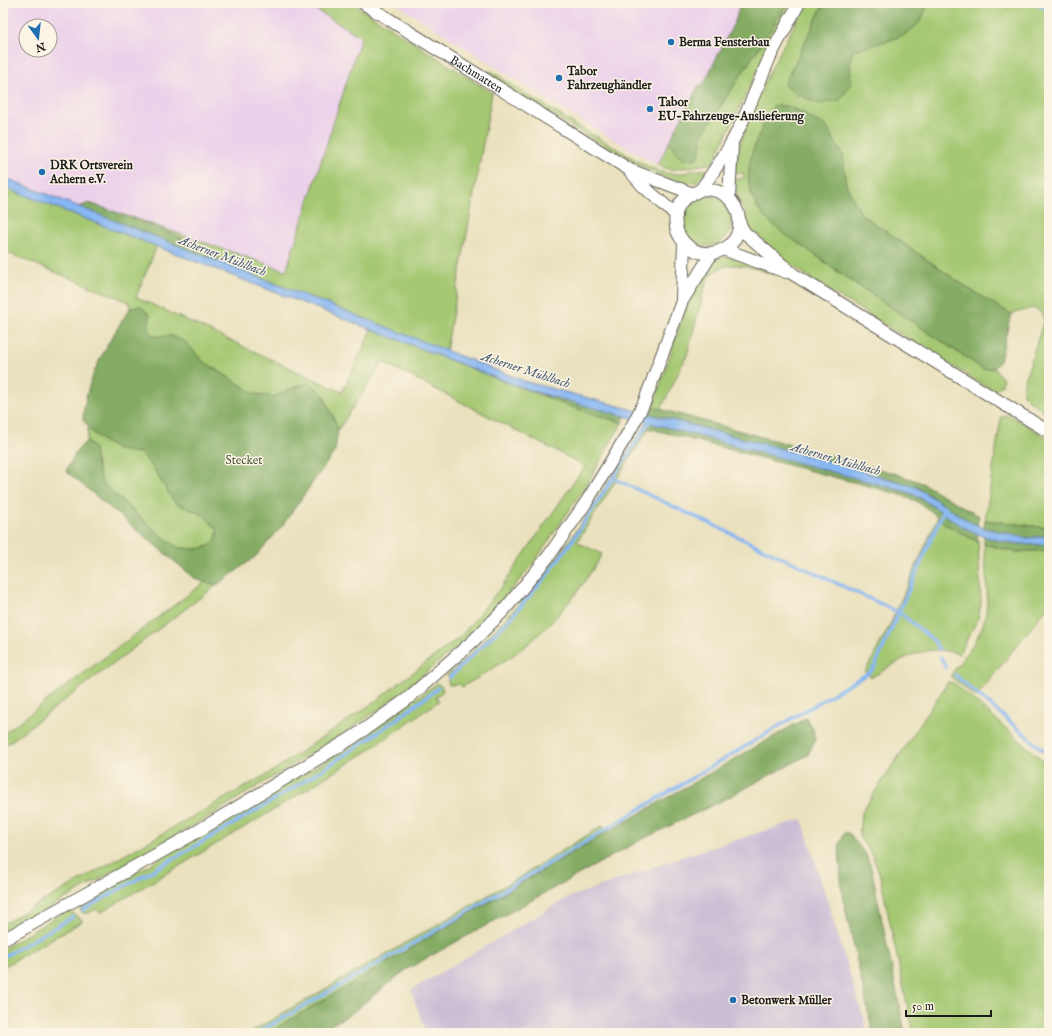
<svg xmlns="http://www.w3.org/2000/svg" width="1052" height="1036" font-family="'IM FELL English',serif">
<rect width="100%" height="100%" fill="#fcf5e5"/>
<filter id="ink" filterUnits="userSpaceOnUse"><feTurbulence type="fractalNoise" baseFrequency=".025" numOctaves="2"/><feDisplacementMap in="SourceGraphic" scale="8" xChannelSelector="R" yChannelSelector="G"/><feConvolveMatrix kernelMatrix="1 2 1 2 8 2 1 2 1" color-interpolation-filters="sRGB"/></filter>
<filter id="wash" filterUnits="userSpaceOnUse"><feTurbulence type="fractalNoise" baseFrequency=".012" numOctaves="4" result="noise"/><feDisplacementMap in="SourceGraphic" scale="16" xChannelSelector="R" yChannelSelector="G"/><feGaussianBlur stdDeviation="0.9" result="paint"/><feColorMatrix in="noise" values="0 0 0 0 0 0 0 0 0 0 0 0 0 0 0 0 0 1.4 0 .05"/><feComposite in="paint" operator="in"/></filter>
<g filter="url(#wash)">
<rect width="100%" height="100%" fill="#eae1be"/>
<g fill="#ecd1ea" fill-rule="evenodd">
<path d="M 3,3 L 317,3 L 361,37 L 286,272 L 89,203 L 79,207 L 3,177 ZM 26,26 L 50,26 L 50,50 L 26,50 Z"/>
<path d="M 395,3 L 740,3 L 736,19 L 702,87 L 698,86 L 658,165 L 573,116 Z"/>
</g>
<path fill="#cbbfd5" d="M 802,819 L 866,1026 L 865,1033 L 426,1033 L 411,990 L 567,898 L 682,857 Z"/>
<g fill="#a5c872" stroke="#607247">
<path d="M 305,3 L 352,3 L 492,93 L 446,351 L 233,267 L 215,255 L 131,217 L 286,271 L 361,37 Z"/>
<path d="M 788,3 L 790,3 L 713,163 L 670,170 L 658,165 L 669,142 L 677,155 L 702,146 L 701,136 Z"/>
<path d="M 806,3 L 824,3 L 784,85 L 850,85 L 850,59 L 853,51 C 875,42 907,41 921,20 C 924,15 926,8 928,3 L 1049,3 L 1049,414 L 1031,402 L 1023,394 L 1023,386 L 1044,320 L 1041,312 L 1033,308 L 1011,314 L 972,291 L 861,214 L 846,185 L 843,155 L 804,113 L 787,106 L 773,106 L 766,218 L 835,270 L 983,369 L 994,368 L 1003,379 L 1002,385 L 993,391 L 817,283 L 780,256 L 745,225 L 745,213 L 734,188 L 734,180 L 743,178 L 744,172 L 739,174 L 734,172 C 744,111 778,57 806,3 Z"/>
<path d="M 491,71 C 532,98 573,124 616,148 C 631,157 648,168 665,173 C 680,177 693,168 708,170 L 696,182 L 678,184 L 639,165 L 580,132 L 488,75 L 488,72 Z"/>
<path d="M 3,187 L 157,246 L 136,297 L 342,392 L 372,329 C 455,362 537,396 622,423 L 587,484 L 533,564 L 473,634 L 387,704 L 341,735 L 201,821 L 7,932 L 3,928 L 3,924 L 271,772 L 373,703 L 461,636 L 502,586 L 585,466 L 383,362 L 338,430 L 332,414 L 322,393 L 299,385 L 274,397 L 255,394 L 201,360 L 187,343 L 153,336 L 149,331 L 150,315 L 140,306 L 130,308 L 129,302 L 3,251 Z"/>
<circle cx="707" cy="221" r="25"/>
<path d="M 725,256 L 746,261 L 775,275 C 750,267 725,255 707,280 L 687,355 L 661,409 L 653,407 L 688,301 L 710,261 Z"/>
<path d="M 1005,415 L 1011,416 L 1049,439 L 1049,528 L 985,520 L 1001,417 Z"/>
<path d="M 644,427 L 649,428 L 577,542 L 602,554 C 583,587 558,619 528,644 C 508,660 484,674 462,687 L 459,684 L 449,685 L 447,675 C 493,635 535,589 571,538 C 596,502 619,464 644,427 Z"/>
<path d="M 88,428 C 108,447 114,450 141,453 L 153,468 L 175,503 L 203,515 L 218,530 L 216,539 L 211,545 L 199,549 L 179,548 L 159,534 L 102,483 L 96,462 L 94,449 L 87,440 Z"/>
<path d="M 938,517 L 945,524 L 978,542 L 981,603 L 978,619 L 959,654 C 923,642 902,660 872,677 L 865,672 L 890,625 Z"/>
<path d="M 984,544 L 1016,552 L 1049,550 L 1049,605 L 976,697 L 950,676 C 962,659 980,639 985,618 C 990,595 985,568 984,544 Z"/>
<path d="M 205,582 L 217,585 L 3,747 L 3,734 Z"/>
<path d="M 948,682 L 954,683 L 1049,766 L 1049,1033 L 913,1033 L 880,875 L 872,855 L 859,836 L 861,813 Z"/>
<path d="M 437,683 L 442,687 L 443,691 L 436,697 L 439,701 L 366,752 L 282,805 L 100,913 L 96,909 L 89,913 L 83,913 L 80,910 L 83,904 L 356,743 Z"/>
<path d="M 602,826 L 609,831 L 268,1033 L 249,1033 L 520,877 Z"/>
<path d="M 70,911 L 83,921 L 3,967 L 3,949 L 64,912 Z"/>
</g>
<g fill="#84ac64" stroke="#506440">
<path d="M 740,3 L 788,3 L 701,136 L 702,146 L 698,157 C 680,165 678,154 669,142 L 699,85 L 702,87 L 736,19 Z"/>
<path d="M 824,3 L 928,3 C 926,8 924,15 921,20 C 907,41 875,42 853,51 L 850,62 L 851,85 L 840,100 L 820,104 L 797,95 L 784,85 Z"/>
<path d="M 773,106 L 787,106 L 826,126 L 843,155 L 846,185 L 861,214 L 972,291 L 1011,314 L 1000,361 L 994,368 L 983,369 C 924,329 864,291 807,249 C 789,237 765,223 755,203 C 738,169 758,136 773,106 Z"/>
<path d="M 89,203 C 137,219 191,238 233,267 L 79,207 Z"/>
<path d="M 140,306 L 150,315 L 149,330 L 153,336 L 172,336 L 187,343 L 201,360 L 255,394 L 274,397 L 299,385 L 309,383 L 322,393 L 332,414 L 338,430 L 335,451 L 282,526 L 255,557 L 217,585 L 197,580 L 66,471 L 76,452 L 87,440 L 94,449 L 96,462 L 102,483 L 159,534 L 179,548 L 199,549 L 211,545 L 216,539 L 218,530 L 203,515 L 175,503 L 153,468 L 141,453 L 117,450 L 97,437 L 83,420 C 85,378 108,343 130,308 Z"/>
<path d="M 542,394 L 625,416 L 622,423 L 557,402 Z"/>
<path d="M 653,407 L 897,474 L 922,483 L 979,516 L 977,525 L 970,522 L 916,486 L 650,414 Z"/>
<path d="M 647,421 L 907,492 C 933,502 951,524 977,533 L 978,542 L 945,524 L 931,511 L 916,501 L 898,494 L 644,427 Z"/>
<path d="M 985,520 L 1049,528 L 1049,536 L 1027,538 L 984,528 Z"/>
<path d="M 984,535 C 1008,542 1024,547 1049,544 L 1049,550 L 1016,552 L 984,544 Z"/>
<path d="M 806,718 L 813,729 L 815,740 L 808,755 L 729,797 L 641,840 L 407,969 L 349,1015 L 316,1033 L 268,1033 L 609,831 Z"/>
<path d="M 844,833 L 849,833 L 866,855 L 871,867 L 905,1033 L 873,1033 L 842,894 L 839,846 Z"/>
</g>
<path fill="#87b6f2" stroke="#526987" d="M 3,177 L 527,382 L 833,462 L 916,487 L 970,522 L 984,528 L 1027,538 L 1049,536 L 1049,544 C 1020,547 981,540 957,523 C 940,512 926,499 907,492 L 542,394 L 512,384 L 3,187 Z"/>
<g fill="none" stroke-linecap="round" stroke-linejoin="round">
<g stroke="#87b6f2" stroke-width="3.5">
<path d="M 1037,3 L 1049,11"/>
<path d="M 613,478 L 900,613 L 934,641 L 939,649"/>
<path d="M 941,658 L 946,668"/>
<path d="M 955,675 L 1049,755"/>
<path d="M 449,678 L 510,619 L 547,575 L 572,541 L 651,419"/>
<path d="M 83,910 C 204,841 328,774 438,688"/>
<path d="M 3,957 L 73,917"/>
<path d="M 257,1033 L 452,921 L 870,672 L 875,666 L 944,510"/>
</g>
</g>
</g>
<g filter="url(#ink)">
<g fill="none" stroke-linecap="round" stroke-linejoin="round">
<g stroke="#646155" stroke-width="14">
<g id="tertiary">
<path id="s1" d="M 363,3 L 630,170 L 691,193"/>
<path d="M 630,171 L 643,186 L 676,215"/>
<path d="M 701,189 C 747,187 753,248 711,253 C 690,255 672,236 676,214 C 679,199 688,197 700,190 C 703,188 721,160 724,155 C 743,126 755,91 769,59 C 778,40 789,22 799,3"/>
<path d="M 729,197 L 732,145"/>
<path d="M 739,223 L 745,233 L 793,274 L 1049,432"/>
<path d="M 723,249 L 786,272"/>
<path d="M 682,298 L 684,243"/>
<path d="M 3,940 L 188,837 L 352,738 L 406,700 L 473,641 L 505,609 L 548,557 L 587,501 L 630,430 L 644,403 L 682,301 L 712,253"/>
</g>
</g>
<use href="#tertiary" stroke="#fff" stroke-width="12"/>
</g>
</g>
<g fill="#1f6fb2" stroke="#fcf5e5" stroke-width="1.5">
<circle cx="671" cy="42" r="4"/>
<circle cx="559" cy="78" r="4"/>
<circle cx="650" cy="109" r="4"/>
<circle cx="42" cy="172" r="4"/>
<circle cx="733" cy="1000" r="4"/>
</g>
<g text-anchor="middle" stroke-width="3" stroke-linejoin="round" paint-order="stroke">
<g font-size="12" font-weight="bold" fill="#1c1c1c" stroke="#fcf5e5" text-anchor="start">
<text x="679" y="46">Berma Fensterbau</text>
<text x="567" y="75">Tabor<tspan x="567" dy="14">Fahrzeughändler</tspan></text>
<text x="658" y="106">Tabor<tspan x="658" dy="14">EU-Fahrzeuge-Auslieferung</tspan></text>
<text x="50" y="169">DRK Ortsverein<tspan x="50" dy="14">Achern e.V.</tspan></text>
<text x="741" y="1004">Betonwerk Müller</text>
</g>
<g font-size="12" fill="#1c1c1c" stroke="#fcf5e5">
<text dy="4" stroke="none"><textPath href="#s1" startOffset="134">Bachmatten</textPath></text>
</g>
<g font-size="12" fill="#4c583a" stroke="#fcf5e5">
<text x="244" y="464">Stecket</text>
</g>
<g font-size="13" font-style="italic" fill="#475a72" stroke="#fcf5e5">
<text transform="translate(223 255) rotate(21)" y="5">Acherner Mühlbach</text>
<text transform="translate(526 369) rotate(18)" y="5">Acherner Mühlbach</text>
<text transform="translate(836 458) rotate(16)" y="5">Acherner Mühlbach</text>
</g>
</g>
<rect width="1052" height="1036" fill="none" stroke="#fcf5e5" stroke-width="16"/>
<g transform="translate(38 38) rotate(165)"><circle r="19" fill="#fcf5e5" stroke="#a29e95"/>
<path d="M0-3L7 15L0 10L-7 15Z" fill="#1f6fb2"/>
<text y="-6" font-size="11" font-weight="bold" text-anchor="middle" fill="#1c1c1c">N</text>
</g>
<path d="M906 1010v6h85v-6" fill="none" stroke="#1c1c1c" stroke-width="2"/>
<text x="912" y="1010" font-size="12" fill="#1c1c1c" stroke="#fcf5e5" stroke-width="3" paint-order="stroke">50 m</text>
</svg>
